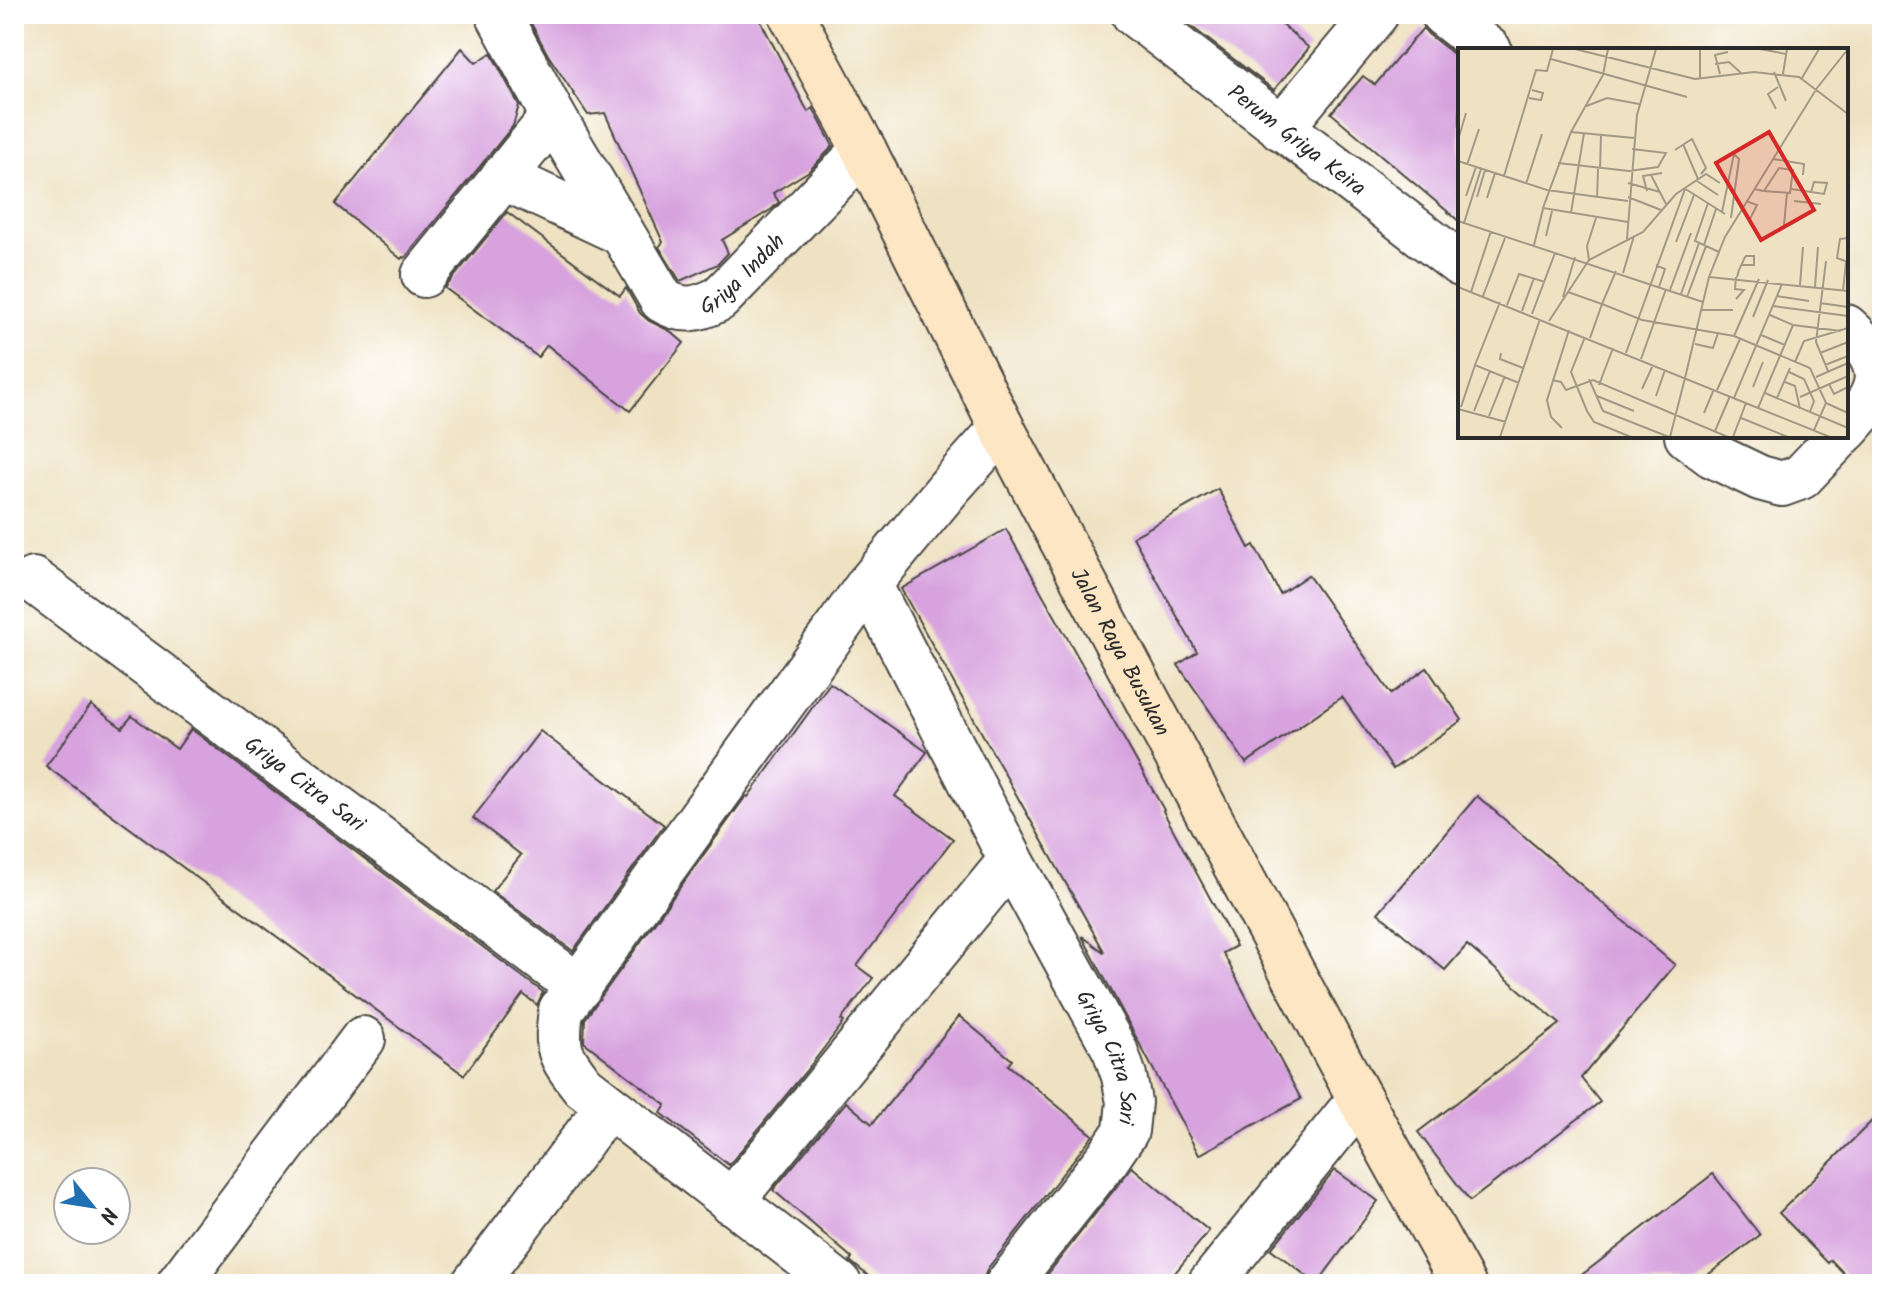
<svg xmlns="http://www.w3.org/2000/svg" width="1896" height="1298" font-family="Kalam,sans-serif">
<rect width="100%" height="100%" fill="#fff"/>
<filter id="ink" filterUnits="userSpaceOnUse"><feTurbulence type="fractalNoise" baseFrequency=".0125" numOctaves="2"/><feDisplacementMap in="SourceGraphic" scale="16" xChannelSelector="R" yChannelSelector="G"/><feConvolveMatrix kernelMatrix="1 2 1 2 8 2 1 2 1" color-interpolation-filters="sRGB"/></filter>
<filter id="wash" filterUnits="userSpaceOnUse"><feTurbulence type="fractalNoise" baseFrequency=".006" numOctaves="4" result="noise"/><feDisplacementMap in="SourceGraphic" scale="32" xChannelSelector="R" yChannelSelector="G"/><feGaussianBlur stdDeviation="1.8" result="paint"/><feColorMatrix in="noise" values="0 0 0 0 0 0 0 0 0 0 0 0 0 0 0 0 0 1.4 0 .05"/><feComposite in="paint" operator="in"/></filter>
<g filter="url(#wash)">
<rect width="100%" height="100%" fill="#efe2c3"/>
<g id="blocks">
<g fill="#d7a2de">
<path d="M 526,14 L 757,14 L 808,112 L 813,108 L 833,146 L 809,171 L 773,193 L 779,202 L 772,209 L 722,240 L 728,253 L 718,264 L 680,281 L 659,247 L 663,242 L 605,113 L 588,115 L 548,55 Z"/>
<path d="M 1175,14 L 1270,14 L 1309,48 L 1274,90 Z"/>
<path d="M 1423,28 L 1428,34 L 1460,59 L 1460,222 L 1331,113 L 1363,76 L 1375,85 Z"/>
<path d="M 462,48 L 476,63 L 491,53 L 519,105 L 513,126 L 405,258 L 403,257 L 401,259 L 335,204 Z"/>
<path d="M 507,212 L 620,296 L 626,288 L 640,313 L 649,321 L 670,331 L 684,343 L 630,411 L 547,345 L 538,357 L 445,288 Z"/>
<path d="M 1218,489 L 1249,548 L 1254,545 L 1280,594 L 1308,575 L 1391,694 L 1427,668 L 1462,720 L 1393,769 L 1342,697 L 1246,763 L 1178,665 L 1197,652 L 1133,537 Z"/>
<path d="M 1006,529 L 1164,810 L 1163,811 L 1236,946 L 1223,953 L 1301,1099 L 1199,1155 L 1082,936 L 1105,953 L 901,589 Z"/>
<path d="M 830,683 L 927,752 L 895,796 L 953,839 L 857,966 L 873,978 L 841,1020 L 844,1022 L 810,1066 L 729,1165 L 661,1113 L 666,1105 L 584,1042 L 585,1019 L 746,796 L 748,797 Z"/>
<path d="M 91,705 L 122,728 L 132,716 L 177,749 L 191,729 L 543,992 L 537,1005 L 523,994 L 464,1075 L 46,766 Z"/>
<path d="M 540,731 L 664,825 L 573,951 L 492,891 L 521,855 L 473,818 Z"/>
<path d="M 1477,796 L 1675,965 L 1581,1078 L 1600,1102 L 1470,1201 L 1418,1132 L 1560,1024 L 1467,945 L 1445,970 L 1378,913 Z"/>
<path d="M 959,1016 L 1012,1060 L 1008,1065 L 1093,1135 L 988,1268 L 983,1280 L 984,1284 L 878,1284 L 850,1261 L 852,1258 L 773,1190 L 846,1102 L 872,1124 Z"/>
<path d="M 1882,1111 L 1882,1284 L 1854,1284 L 1831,1260 L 1828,1263 L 1779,1213 Z"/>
<path d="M 1132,1167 L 1209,1231 L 1166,1284 L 1040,1284 Z"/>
<path d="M 1335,1170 L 1378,1201 L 1317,1284 L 1271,1249 Z"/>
<path d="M 1713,1174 L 1760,1235 L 1696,1284 L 1570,1284 Z"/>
</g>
</g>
</g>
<g filter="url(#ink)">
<use href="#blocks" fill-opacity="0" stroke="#484642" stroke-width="2"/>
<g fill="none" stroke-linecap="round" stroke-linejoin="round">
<g stroke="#484642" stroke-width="48">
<g id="street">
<path id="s1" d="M 498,14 L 553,116 L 662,300 C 683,313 697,310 719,299 L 864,150"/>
<path id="s2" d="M 1134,14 L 1460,264"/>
<path d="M 1443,14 L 1489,50"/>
<path d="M 1281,128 L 1376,14"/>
<path d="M 503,177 L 622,233"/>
<path d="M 424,275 L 553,116"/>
<path d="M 1846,327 C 1890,366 1884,390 1846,430"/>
<path d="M 1687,436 L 1712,455 L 1760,478 L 1782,484 L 1801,477 L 1840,436"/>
<path id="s3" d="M 33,580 L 579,987"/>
<path id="s4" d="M 869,584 L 1011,860 L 1115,1050 L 1124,1076 L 1129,1102 L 1126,1131 L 1107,1159 L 1008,1284"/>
<path d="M 731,1202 L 1011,860"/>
<path d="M 179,1284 L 363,1039"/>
<path d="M 474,1284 L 608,1106"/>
<path d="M 839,1284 L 583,1086 C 558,1054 556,1050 561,1010 L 869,584 L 952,484 L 1002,428"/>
<path d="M 1210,1284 L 1360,1099"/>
</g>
</g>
<g stroke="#484642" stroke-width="48">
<g id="secondary">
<path id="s5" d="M 791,14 L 864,150 L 1002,428 L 1360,1099 L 1463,1284"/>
</g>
</g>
<use href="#street" stroke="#fff" stroke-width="44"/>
<use href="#secondary" stroke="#fce6c4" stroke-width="44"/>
</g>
</g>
<g text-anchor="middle" stroke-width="6" stroke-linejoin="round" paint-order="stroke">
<g font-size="22" fill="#2b2b2b" stroke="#fff">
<text dy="8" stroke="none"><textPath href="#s2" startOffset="206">Perum Griya Keira</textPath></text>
<text dy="8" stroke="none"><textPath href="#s1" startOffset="424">Griya Indah</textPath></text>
<text dy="8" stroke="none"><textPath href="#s5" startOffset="718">Jalan Raya Busukan</textPath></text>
<text dy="8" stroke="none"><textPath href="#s3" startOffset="340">Griya Citra Sari</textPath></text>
<text dy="8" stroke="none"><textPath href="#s4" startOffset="532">Griya Citra Sari</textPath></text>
</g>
</g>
<g transform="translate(1458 48)">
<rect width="390" height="390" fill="#efe2c3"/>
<path fill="none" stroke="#a19986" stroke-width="2" d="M 117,1 L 237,31 L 296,24 L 341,29 L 390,66M 150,1 L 145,27 L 113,84 L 85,160 L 170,174M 242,1 L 242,31M 302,1 L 328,6M 93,11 L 229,49M 257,16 L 271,14 L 283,25M 316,24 L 328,53M 262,26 L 257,7 L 270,4M 325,26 L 329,1M 344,30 L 361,1M 71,50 L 83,52 L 85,45 L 74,42M 126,59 L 149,50 L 181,56M 318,61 L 310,46 L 320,39M 113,84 L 176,90M 0,92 L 8,65M 225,96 L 240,131M 217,102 L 234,91 L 248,120 L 243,126M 315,111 L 346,116 L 345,127M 0,113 L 89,142 L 170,153M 100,115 L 171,123 L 200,119 L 208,105 L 174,101M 9,117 L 21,81M 142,121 L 143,87M 193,127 L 208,156M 46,128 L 78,22 L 89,23 L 95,1M 239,133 L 260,147M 170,135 L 202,144M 68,136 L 84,86M 226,140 L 267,166M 296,141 L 306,143 L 332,145 L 335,122 L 321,120 L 306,143M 333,141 L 366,146 L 369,135 L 356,134 L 353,144M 189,143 L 185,128 L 204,125M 8,148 L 18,119M 19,149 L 27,122M 170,149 L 203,162M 29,150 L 37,125M 139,150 L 140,121M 288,153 L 299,157 L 291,173M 336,153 L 363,156M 250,155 L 237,193 L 261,204M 264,164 L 276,106 L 281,111 L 273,170M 113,165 L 126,85M 0,173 L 245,254M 6,175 L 23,121M 326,177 L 329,145M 88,188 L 94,163M 390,190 L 382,191 L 379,210 L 390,214M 169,191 L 179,67 L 198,1M 218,194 L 236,147M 76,197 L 85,161M 246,197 L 258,161M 131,212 L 129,198 L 138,170M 368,213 L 358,294 L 370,323M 198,217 L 207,221 L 201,239M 158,223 L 144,256 L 184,272 L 276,288 L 352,320 L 368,355M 165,225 L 176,188M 251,229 L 390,243M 278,229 L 277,241 L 286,242 L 278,251M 279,229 L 281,222 L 287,209 L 288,208 L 296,208 L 296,217 L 283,217M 342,237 L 345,199M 0,239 L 372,389M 357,239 L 360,199M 212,242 L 233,185M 385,243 L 388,214M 13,244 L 33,183M 110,244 L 144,256 L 132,290M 223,246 L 241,195M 25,248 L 47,190M 319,248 L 351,253M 105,249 L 117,209M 229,249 L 248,198M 362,255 L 390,259M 49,257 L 61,226 L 87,234M 315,258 L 390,268M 244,262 L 275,262M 64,263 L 76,230M 74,266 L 97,205M 312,267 L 335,277 L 383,283M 295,269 L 310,232M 91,273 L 131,212 L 185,184 L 218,146 L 248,126 L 262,135M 303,287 L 327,297M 276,288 L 301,231M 127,289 L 113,324 L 129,363 L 136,374 L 173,389M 237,296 L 255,300 L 260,285M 43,305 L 42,311 L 65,320M 168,305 L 227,141M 362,305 L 390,294M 183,311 L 208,241M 337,314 L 346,293 L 390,280M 17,317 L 42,254M 367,317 L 390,308M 331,324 L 346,331 L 356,353 L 352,364M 358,329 L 390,315M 227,330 L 251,229 L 267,189 L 359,40 L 390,1M 131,331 L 145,363 L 211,389M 94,332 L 103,334 L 108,342 L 135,332 L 270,389M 327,334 L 337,338 L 342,361M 371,336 L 376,346 L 390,339M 141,337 L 155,300M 295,339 L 305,314M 184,341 L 195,317M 259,342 L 282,291M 307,345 L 390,380M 139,348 L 176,363M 198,348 L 207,322M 342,349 L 390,328M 276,350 L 324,236M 319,350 L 332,320M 368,355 L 390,365M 3,359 L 17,317 L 61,335M 300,360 L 335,277M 0,361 L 48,374M 16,363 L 32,323M 246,365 L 256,341M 31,368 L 47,328M 283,370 L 330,389M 104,380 L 93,369 L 89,352 L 111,282M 356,382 L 368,355M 257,383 L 272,348M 42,389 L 82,271M 212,389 L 227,330M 275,389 L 288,355"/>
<path fill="#d62828" fill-opacity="0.15" stroke="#d62828" stroke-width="4" d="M 311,84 L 356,162 L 303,192 L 258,115 Z"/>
<rect width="390" height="390" fill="none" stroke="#2b2b2b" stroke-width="4"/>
</g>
<rect width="1896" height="1298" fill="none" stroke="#fff" stroke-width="48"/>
<g transform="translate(92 1206) rotate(120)"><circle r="38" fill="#ffffff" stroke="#aaaaaa" stroke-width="2"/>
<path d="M0-6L14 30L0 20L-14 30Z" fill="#1f6fb2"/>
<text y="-12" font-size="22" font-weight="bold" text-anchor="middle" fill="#2b2b2b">N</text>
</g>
</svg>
